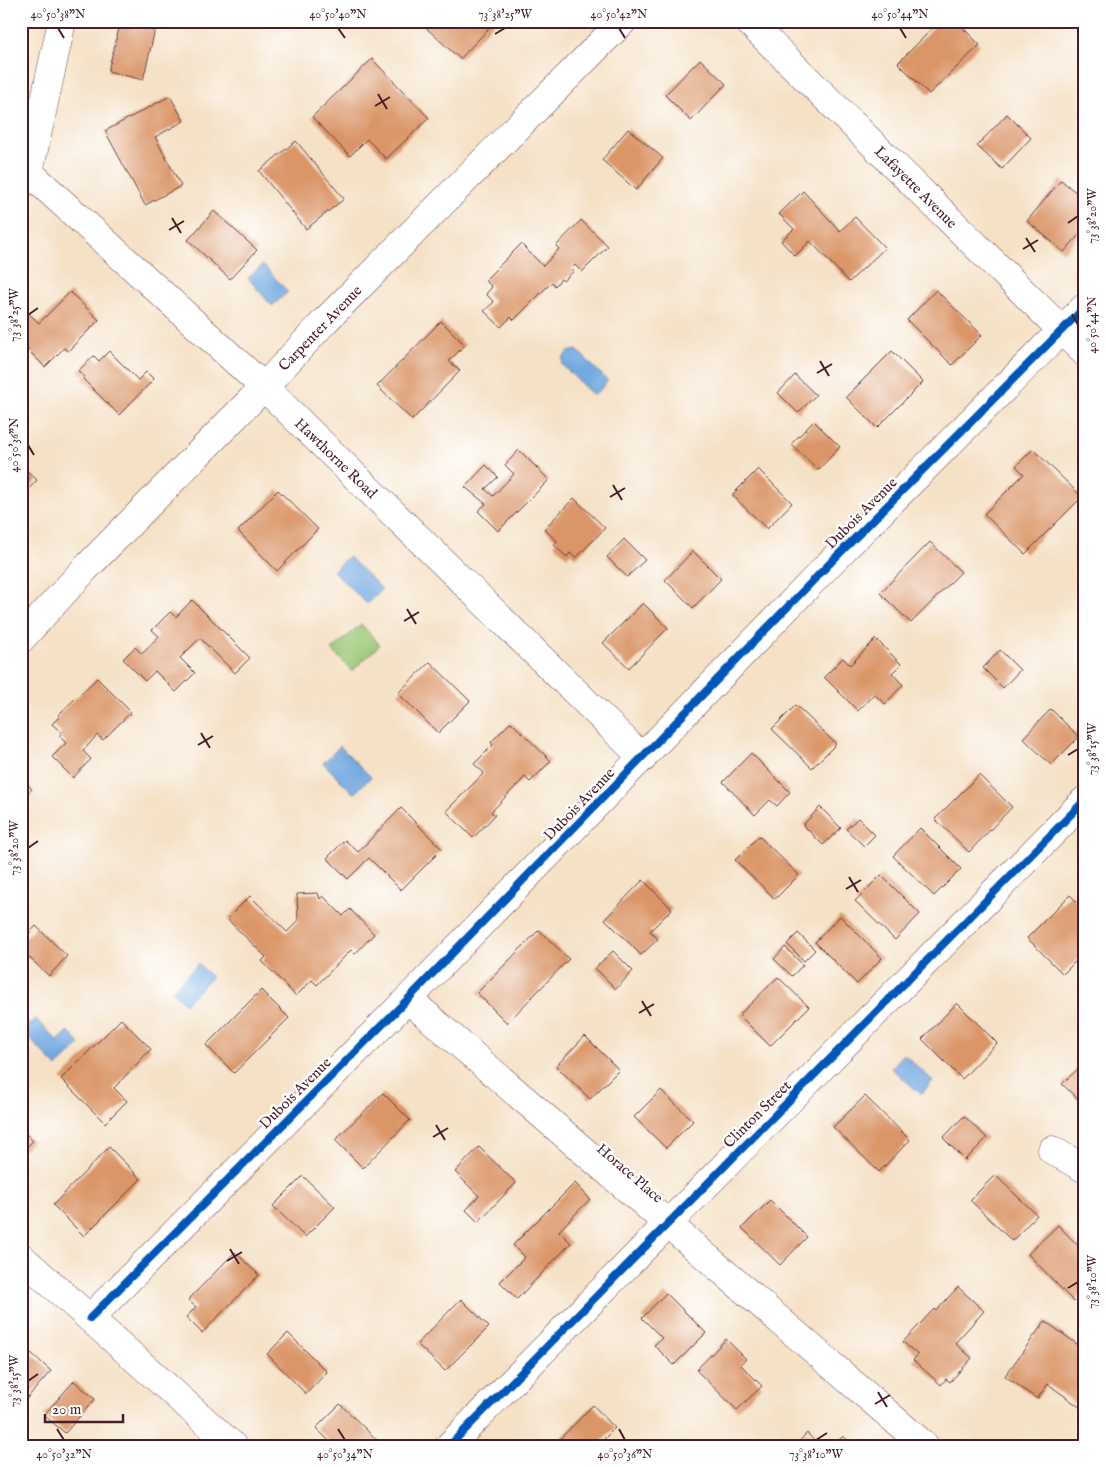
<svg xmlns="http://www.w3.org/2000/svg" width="1106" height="1467" font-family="'IM FELL English',serif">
<rect width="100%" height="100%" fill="#fff"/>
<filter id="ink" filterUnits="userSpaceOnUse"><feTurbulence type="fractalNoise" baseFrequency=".02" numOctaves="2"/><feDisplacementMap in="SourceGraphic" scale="10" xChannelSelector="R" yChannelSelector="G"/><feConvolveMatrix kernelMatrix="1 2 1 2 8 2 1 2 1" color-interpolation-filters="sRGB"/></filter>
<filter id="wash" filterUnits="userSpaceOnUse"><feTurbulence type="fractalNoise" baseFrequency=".0096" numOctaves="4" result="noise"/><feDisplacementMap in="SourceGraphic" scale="20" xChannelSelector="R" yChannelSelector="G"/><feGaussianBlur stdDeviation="1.12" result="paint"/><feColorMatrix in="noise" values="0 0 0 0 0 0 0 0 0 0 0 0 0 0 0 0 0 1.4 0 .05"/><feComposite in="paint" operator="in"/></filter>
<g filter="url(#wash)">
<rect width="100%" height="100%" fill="#f5e1c6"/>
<path fill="#99c573" stroke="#72724f" d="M 361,624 L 380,645 L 352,671 L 332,650 Z"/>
<g fill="#72a9e0" stroke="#5e6486">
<path d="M 263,265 L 288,292 L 272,306 L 248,278 Z"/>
<path d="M 577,350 L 608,381 L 594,396 L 562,365 L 563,357 L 568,352 Z"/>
<path d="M 348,556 L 382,589 L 367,604 L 333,571 Z"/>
<path d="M 340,746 L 371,777 L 354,794 L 323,763 Z"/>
<path d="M 198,964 L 212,977 L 185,1004 L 172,991 Z"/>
<path d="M 35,1018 L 58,1041 L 68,1031 L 80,1044 L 57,1067 L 22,1031 Z"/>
<path d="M 904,1054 L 933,1081 L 921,1094 L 891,1068 Z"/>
</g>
<g id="blocks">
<g fill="#da9568">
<path d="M 121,21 L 157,21 L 143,80 L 108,71 Z"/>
<path d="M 427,21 L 492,21 L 494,23 L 460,59 L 423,25 Z"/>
<path d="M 940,21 L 956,21 L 980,45 L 929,94 L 898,63 Z"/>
<path d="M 372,59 L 429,118 L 386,159 L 367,139 L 350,156 L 312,117 Z"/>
<path d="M 700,59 L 726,84 L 691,121 L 665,95 Z"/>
<path d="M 170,96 L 184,121 L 155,137 L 181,186 L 145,205 L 105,131 Z"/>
<path d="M 1007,114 L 1031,138 L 1002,169 L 977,146 Z"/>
<path d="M 628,129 L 663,158 L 636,190 L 602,160 Z"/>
<path d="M 296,141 L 344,199 L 306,229 L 259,171 Z"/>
<path d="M 1061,180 L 1085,200 L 1085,213 L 1079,220 L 1085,225 L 1085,228 L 1064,252 L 1027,221 Z"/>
<path d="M 803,191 L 840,231 L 855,217 L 885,248 L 849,282 L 810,241 L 795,256 L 781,241 L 794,229 L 779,214 Z"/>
<path d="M 214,211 L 257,250 L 230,279 L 188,240 Z"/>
<path d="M 581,220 L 608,246 L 582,272 L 575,265 L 571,269 L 574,271 L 563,281 L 561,279 L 555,286 L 552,282 L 514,320 L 511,317 L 501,327 L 484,311 L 494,302 L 486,294 L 492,287 L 485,280 L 521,244 L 543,266 L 559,249 L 556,246 Z"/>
<path d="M 936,290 L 982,335 L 952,365 L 907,320 Z"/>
<path d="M 70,292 L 99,320 L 68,351 L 64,348 L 45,367 L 21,343 L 21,308 L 22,307 L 39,323 Z"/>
<path d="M 441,321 L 465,345 L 449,361 L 460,371 L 412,420 L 377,386 Z"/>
<path d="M 109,351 L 138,380 L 146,372 L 154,379 L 119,415 L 83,379 L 85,377 L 78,371 L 94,356 L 99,361 Z"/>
<path d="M 892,351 L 923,382 L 877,428 L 846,397 Z"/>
<path d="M 795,375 L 816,395 L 798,413 L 778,393 Z"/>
<path d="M 814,421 L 840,447 L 818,470 L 791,444 Z"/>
<path d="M 1033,449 L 1082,497 L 1025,554 L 984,514 L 1024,474 L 1016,466 Z"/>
<path d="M 519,450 L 549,480 L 498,531 L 478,511 L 486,504 L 465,487 L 486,465 L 498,477 L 485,489 L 493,496 L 514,474 L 505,465 Z"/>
<path d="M 21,465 L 37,480 L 22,496 L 29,502 L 21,511 Z"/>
<path d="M 758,469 L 792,503 L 767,529 L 732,495 Z"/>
<path d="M 278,490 L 318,529 L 277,571 L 238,531 Z"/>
<path d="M 574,498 L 605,528 L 576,558 L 570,553 L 567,557 L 554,545 L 557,541 L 544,529 Z"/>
<path d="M 624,539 L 645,560 L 627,577 L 607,557 Z"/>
<path d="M 930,542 L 961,572 L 911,623 L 880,593 Z"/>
<path d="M 693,551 L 721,579 L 693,608 L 665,580 Z"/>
<path d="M 192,600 L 250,658 L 235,673 L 200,638 L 180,658 L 195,673 L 176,692 L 155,671 L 145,681 L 123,659 L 135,647 L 142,654 L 159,636 L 152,630 L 170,612 L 176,617 Z"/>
<path d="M 643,603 L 668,628 L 629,668 L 603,643 Z"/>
<path d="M 876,639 L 901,664 L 892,673 L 903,685 L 885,704 L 874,694 L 858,711 L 824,677 L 843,658 L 850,665 Z"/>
<path d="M 1000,650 L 1020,670 L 1003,688 L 983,668 Z"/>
<path d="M 430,662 L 470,701 L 438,733 L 398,693 Z"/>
<path d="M 97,678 L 131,712 L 103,740 L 97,735 L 83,751 L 91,759 L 73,778 L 52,757 L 66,743 L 59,736 L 62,733 L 52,724 L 60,716 L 58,715 Z"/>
<path d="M 796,705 L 836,744 L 812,768 L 772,729 Z"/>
<path d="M 1051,709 L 1079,737 L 1051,765 L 1023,738 Z"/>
<path d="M 511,722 L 551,761 L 530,782 L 525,777 L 491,812 L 495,815 L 473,838 L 446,811 L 484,773 L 474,764 L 493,745 L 491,742 Z"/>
<path d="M 751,753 L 790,792 L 777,806 L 770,800 L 755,815 L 723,782 Z"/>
<path d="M 979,775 L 1012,807 L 969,852 L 935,819 Z"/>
<path d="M 21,779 L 32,789 L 21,800 Z"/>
<path d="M 820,807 L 841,828 L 823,845 L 803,825 Z"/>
<path d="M 401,808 L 442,849 L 401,890 L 369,858 L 348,879 L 327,858 L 345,840 L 358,852 Z"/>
<path d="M 858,818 L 875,835 L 864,846 L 846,829 Z"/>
<path d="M 920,828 L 961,869 L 934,896 L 893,856 Z"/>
<path d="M 759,836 L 799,875 L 775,899 L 735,860 Z"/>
<path d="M 881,875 L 920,914 L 895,940 L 855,901 Z"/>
<path d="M 643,880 L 672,909 L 650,931 L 658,939 L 641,955 L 605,919 Z"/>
<path d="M 318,893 L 320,899 L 323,896 L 343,916 L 350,909 L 374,934 L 355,954 L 351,950 L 317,985 L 312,980 L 296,996 L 262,961 L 266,957 L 227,919 L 250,896 L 287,932 L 298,921 L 297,894 Z"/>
<path d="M 1070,895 L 1085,910 L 1085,962 L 1080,957 L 1063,974 L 1027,938 Z"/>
<path d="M 840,916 L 882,958 L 857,984 L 815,942 Z"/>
<path d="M 36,926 L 67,956 L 49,976 L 21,950 L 21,942 Z"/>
<path d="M 539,930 L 569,959 L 507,1023 L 477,993 Z"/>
<path d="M 798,933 L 815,950 L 804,961 L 787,944 Z"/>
<path d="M 785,947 L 803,965 L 792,976 L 774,959 Z"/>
<path d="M 613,951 L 633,971 L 616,989 L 595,968 Z"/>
<path d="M 778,977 L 809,1007 L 770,1046 L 739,1015 Z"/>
<path d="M 261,990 L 289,1018 L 234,1073 L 206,1045 Z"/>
<path d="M 957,1003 L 997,1043 L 962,1079 L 922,1039 Z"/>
<path d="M 121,1019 L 151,1049 L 114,1088 L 127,1101 L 105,1123 L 61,1079 Z"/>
<path d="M 585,1036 L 619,1070 L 590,1099 L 556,1066 Z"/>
<path d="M 1085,1062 L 1085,1106 L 1062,1084 Z"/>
<path d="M 661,1090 L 693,1121 L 666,1148 L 634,1117 Z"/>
<path d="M 383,1093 L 410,1120 L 363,1168 L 335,1140 Z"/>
<path d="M 865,1096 L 910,1140 L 879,1172 L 833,1127 Z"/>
<path d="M 964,1116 L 987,1138 L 965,1160 L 943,1138 Z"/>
<path d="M 21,1129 L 33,1141 L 21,1152 Z"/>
<path d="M 109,1147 L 141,1179 L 84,1236 L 53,1205 Z"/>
<path d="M 479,1147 L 516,1183 L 478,1222 L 466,1210 L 479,1196 L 455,1172 Z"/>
<path d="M 995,1175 L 1037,1215 L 1012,1241 L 970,1200 Z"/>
<path d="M 303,1176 L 335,1207 L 305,1237 L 273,1206 Z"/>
<path d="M 575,1183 L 590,1199 L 559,1231 L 571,1243 L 517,1299 L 500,1282 L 525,1257 L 513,1245 Z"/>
<path d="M 770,1200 L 807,1237 L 780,1265 L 742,1228 Z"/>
<path d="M 1058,1225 L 1085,1253 L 1085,1292 L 1074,1302 L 1028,1254 Z"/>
<path d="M 235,1252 L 259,1275 L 202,1333 L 186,1317 L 196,1307 L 188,1300 Z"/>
<path d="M 958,1287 L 984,1311 L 955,1343 L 972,1358 L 950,1382 L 946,1379 L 941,1385 L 913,1360 L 918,1355 L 903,1342 L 934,1309 L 936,1311 Z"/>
<path d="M 666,1293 L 706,1333 L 674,1365 L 654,1345 L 662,1338 L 642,1318 Z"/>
<path d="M 461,1299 L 489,1327 L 445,1371 L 417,1344 Z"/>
<path d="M 1045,1321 L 1077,1344 L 1076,1346 L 1085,1353 L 1085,1411 L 1048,1384 L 1037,1399 L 1005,1376 Z"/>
<path d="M 288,1333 L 327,1372 L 306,1394 L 267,1354 Z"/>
<path d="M 726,1339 L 746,1359 L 740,1364 L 762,1386 L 737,1410 L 696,1370 Z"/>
<path d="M 31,1353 L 51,1371 L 21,1405 L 21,1364 Z"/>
<path d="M 74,1381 L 95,1399 L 65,1433 L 44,1415 Z"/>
<path d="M 340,1404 L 378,1441 L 373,1446 L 334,1446 L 316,1428 Z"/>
<path d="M 593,1405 L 615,1428 L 597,1446 L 553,1446 Z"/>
<path d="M 807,1433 L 819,1446 L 795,1446 Z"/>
<path d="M 843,1436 L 854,1446 L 834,1446 Z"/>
</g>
</g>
</g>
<g filter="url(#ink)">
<use href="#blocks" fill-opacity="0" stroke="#643c42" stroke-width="1"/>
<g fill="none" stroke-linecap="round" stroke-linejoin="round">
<g stroke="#643c42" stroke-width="29">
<g id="minor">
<path d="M 748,21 L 1085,353"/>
<path d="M 21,165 L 264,387 L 643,758"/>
<path d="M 29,172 L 62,21"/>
<path d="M 21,639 L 85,569 L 264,387 L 323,323 L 623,21"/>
<path d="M 408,999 L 925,1446"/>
<path d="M 1052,1150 L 1085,1169"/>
<path d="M 21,1257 L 233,1446"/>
<path d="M 90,1318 L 408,999 L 834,559 L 1085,307"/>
<path d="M 449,1446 L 1085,800"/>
</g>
</g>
<use href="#minor" stroke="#fff" stroke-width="28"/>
<g stroke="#fff" stroke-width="11">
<g id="cycleway">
<path d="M 90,1318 L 408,999 L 834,559 L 1085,307"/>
<path d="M 449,1446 L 1085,800"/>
</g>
</g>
<use href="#cycleway" stroke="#0057b8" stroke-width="8"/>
</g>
</g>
<path fill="none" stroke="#4a1f2b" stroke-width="2" d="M 58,28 L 64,38M 338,28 L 345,38M 619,28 L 625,38M 900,28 L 906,38M 495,34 L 505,28M 378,94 L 387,109M 375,106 L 390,97M 172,218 L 181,233M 1068,223 L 1078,216M 169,230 L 184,221M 1026,238 L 1035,252M 1023,249 L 1038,240M 1072,314 L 1078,325M 28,315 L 38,308M 820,361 L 829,376M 817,373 L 832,364M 28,445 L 34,455M 613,485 L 622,500M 610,497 L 625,488M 407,609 L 416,624M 404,621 L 419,612M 201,733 L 210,748M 198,745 L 213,736M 1068,755 L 1078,749M 28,848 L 38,841M 849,877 L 858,892M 846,889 L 861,880M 642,1001 L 651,1016M 639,1013 L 654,1004M 436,1125 L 445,1140M 433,1137 L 448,1128M 230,1249 L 239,1264M 227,1261 L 242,1252M 1068,1288 L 1078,1282M 28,1381 L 38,1374M 878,1392 L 887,1407M 875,1404 L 890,1395M 57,1429 L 64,1440M 338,1429 L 345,1440M 619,1429 L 625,1440M 816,1440 L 827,1433"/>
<g text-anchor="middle" stroke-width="4.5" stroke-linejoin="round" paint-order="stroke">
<g font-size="15" fill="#4a1f2b" stroke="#fff">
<text transform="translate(916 187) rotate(45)" y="5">Lafayette Avenue</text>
<text transform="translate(320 328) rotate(-46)" y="5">Carpenter Avenue</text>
<text transform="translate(336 458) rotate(44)" y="5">Hawthorne Road</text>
<text transform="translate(861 513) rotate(-45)" y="5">Dubois Avenue</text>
<text transform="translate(579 804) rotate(-46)" y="5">Dubois Avenue</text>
<text transform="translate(295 1093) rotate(-45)" y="5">Dubois Avenue</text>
<text transform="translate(757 1114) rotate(-45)" y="5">Clinton Street</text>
<text transform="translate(630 1173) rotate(41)" y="5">Horace Place</text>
</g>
</g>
<rect width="1106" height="1467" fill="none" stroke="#fff" stroke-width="55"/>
<path d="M45 1414v8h78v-8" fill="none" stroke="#4a1f2b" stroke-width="2.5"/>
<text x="52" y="1414" font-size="15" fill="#4a1f2b" stroke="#ffffff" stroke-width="4" paint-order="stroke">20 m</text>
<rect x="28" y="28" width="1050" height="1412" fill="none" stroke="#4a1f2b" stroke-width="2"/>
<g font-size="12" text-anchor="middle" fill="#4a1f2b">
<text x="58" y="18">40°50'38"N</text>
<text x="338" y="18">40°50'40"N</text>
<text x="505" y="18">73°38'25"W</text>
<text x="619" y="18">40°50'42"N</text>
<text x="900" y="18">40°50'44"N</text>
<text transform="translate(1092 216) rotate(-90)" y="4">73°38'20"W</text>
<text transform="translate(14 315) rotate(-90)" y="4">73°38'25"W</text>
<text transform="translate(1092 325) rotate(-90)" y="4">40°50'44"N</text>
<text transform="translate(14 445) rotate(-90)" y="4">40°50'36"N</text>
<text transform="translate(1092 749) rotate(-90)" y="4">73°38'15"W</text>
<text transform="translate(14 848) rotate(-90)" y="4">73°38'20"W</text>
<text transform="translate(1092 1282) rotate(-90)" y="4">73°38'10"W</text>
<text transform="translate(14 1381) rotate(-90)" y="4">73°38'15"W</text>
<text x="64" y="1458">40°50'32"N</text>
<text x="345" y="1458">40°50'34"N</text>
<text x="625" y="1458">40°50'36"N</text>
<text x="816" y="1458">73°38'10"W</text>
</g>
</svg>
